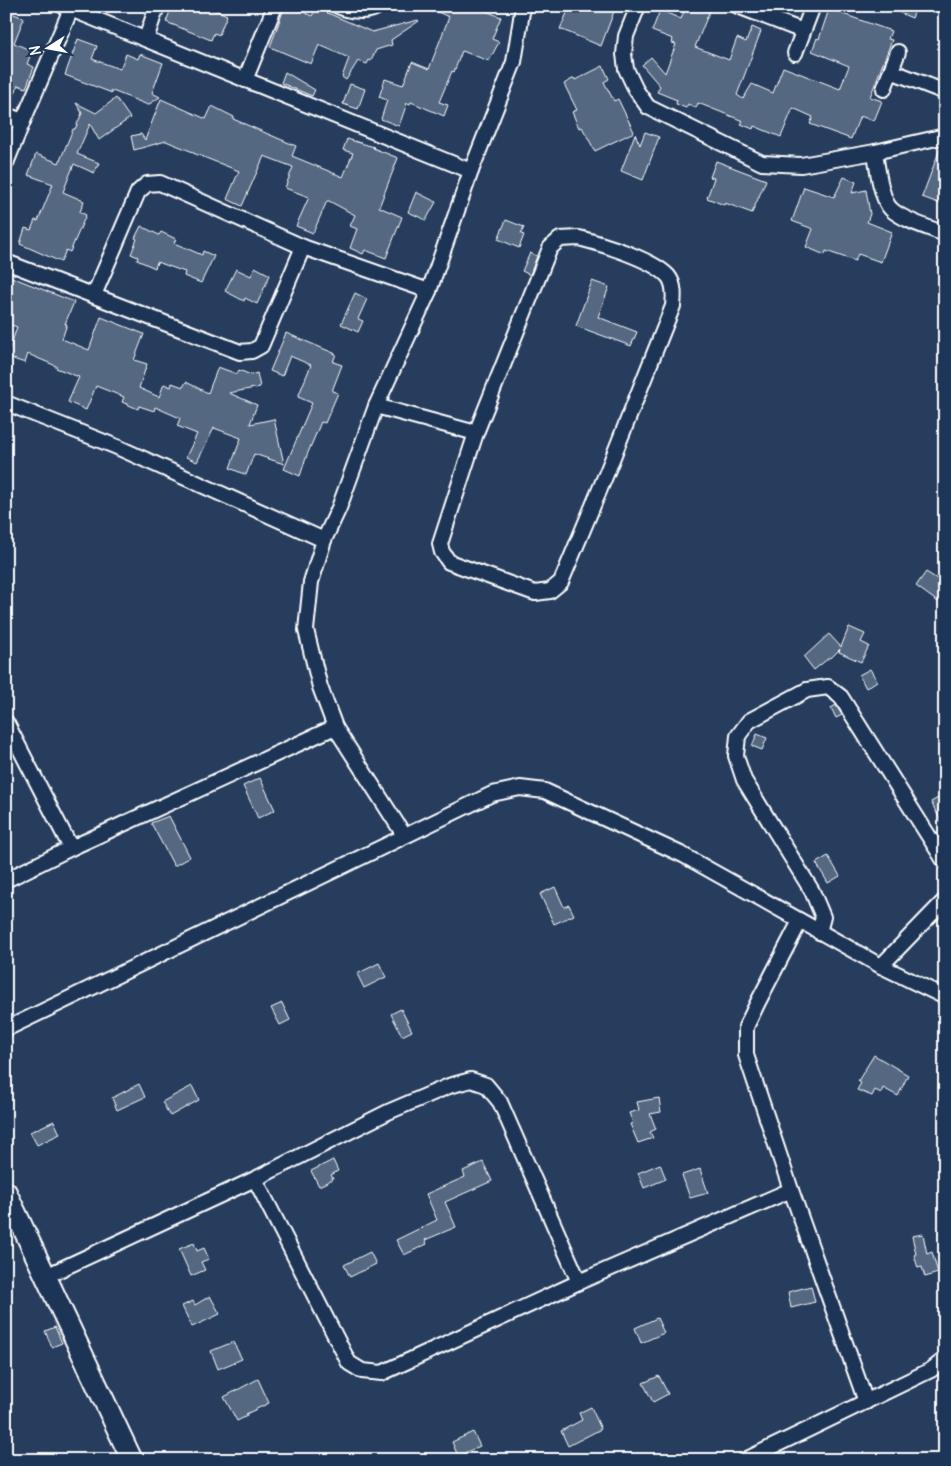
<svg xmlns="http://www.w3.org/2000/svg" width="951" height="1466" font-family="Delius,sans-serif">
<rect width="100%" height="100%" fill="#263d5e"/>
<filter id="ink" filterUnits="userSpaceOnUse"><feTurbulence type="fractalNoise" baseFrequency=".02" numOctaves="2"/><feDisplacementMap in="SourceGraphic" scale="10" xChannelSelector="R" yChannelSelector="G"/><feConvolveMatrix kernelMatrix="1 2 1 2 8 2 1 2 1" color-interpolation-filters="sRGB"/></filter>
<g filter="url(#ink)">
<g fill="#556781" stroke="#fff">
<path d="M 172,6 L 214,6 L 213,9 L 227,15 L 219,35 L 214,33 L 211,40 L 166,22 Z"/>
<path d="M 285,6 L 290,6 L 312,16 L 316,8 L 372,32 L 418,20 L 419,21 L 391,40 L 392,45 L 376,50 L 371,61 L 369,60 L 367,64 L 358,61 L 346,80 L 342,77 L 349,58 L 331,50 L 319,45 L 311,64 L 270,47 Z"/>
<path d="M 424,6 L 473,6 L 501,17 L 492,39 L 499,42 L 489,61 L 462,51 L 454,72 L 452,71 L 439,102 L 448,105 L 444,116 L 411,102 L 410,104 L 407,103 L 399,126 L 381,119 L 387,100 L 379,97 L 385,79 L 403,85 L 412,62 L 429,69 L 449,17 Z"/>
<path d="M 570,6 L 616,6 L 601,46 L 560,29 Z"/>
<path d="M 686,6 L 699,6 L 710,10 L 695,47 L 729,60 L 737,38 L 746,42 L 752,27 L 761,31 L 737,95 L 743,99 L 752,84 L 773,93 L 783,67 L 840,89 L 849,66 L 812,51 L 817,38 L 819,39 L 829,9 L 891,31 L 888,39 L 892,40 L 870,97 L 882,101 L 874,121 L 860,116 L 851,139 L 810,124 L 813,117 L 793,108 L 781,137 L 754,126 L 753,129 L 741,124 L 743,121 L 698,103 L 696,108 L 688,104 L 686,108 L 676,104 L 677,100 L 657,92 L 660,86 L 642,65 L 651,57 L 665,73 L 676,44 L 672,43 L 673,39 L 652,31 L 660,10 L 681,19 Z"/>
<path d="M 884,6 L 917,6 L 912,18 Z"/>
<path d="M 6,11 L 24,18 L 14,43 L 32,51 L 27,64 L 34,67 L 26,88 L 18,85 L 10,107 L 6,106 Z"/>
<path d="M 78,39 L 97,46 L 92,59 L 120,69 L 126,54 L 138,59 L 140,54 L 163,63 L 152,93 L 160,97 L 148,105 L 110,90 L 112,93 L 65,75 Z"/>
<path d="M 603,66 L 609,79 L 604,82 L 614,101 L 618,99 L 634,132 L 595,151 L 582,127 L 579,128 L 572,112 L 577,110 L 564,84 L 574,78 L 575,80 Z"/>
<path d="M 285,72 L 315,90 L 312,96 L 281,83 Z"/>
<path d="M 350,84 L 365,89 L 358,109 L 343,104 Z"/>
<path d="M 116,98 L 130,118 L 99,140 L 90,124 L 77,154 L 99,163 L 94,173 L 74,164 L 63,192 L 84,201 L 80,212 L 86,215 L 70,252 L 66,250 L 61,262 L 20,244 L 25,228 L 31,230 L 35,220 L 38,221 L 53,184 L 28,175 L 36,154 L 59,163 L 73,129 L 75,129 L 82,113 L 76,103 L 96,113 Z"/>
<path d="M 161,99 L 206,119 L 212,106 L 234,117 L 233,119 L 296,146 L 292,156 L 343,177 L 353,153 L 343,150 L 347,139 L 374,147 L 373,148 L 398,158 L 379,207 L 402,217 L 386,258 L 365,250 L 363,254 L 350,248 L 357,229 L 350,226 L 355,215 L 329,201 L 327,201 L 313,233 L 296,226 L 309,197 L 285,188 L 293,167 L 264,156 L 242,206 L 227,199 L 239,171 L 193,153 L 193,152 L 166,141 L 134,150 L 131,136 L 141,134 L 145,140 Z"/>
<path d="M 645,132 L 659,137 L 643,180 L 621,171 L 635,134 L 640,145 Z"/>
<path d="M 945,145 L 945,193 L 941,204 L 922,197 L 941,146 Z"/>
<path d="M 716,161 L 766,180 L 752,213 L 725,203 L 724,205 L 707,198 L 714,178 L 710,177 Z"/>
<path d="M 844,177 L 856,182 L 852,193 L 866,190 L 870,214 L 867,222 L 892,232 L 881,262 L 858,254 L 855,261 L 826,251 L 825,255 L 806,247 L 813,229 L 792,221 L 804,187 L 834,197 Z"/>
<path d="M 416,192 L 436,202 L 426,220 L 408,212 Z"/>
<path d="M 506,220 L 524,227 L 521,234 L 524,235 L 519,248 L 498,239 Z"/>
<path d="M 141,226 L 159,235 L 161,232 L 176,239 L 174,243 L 202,255 L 203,251 L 214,256 L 201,283 L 184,276 L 185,272 L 157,262 L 155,268 L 137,260 L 138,257 L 131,254 L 137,239 L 135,238 Z"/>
<path d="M 530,253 L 537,256 L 530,275 L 522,271 Z"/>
<path d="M 255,267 L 270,275 L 257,304 L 245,298 L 244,301 L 225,291 L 236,269 L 251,276 Z"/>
<path d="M 9,276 L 74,302 L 65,324 L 67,324 L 62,339 L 89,350 L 101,317 L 144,334 L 134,360 L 147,364 L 139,388 L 159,397 L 164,384 L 171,387 L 172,383 L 183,387 L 186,382 L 208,393 L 218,367 L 237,374 L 239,370 L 251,375 L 257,373 L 260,387 L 229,393 L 257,405 L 250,424 L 274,419 L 284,464 L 254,454 L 246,475 L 230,468 L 241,438 L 214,428 L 197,462 L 186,457 L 197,434 L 177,426 L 180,418 L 155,407 L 154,411 L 139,406 L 138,409 L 122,402 L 124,397 L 96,386 L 86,410 L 68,402 L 79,377 L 56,368 L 56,366 L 28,354 L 25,363 L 7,357 L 17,327 L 6,323 L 6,284 Z"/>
<path d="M 592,281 L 609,287 L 598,317 L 637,332 L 631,346 L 576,326 Z"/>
<path d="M 355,293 L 367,299 L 358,319 L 363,321 L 358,332 L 341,324 Z"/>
<path d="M 286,333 L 336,354 L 333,362 L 342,365 L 332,391 L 338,393 L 325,423 L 321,422 L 307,455 L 300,476 L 284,469 L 312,403 L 298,397 L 311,365 L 290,356 L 282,376 L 270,371 Z"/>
<path d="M 926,572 L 945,584 L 945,592 L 938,602 L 916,586 Z"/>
<path d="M 849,627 L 865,634 L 861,642 L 869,646 L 861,662 L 839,652 L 840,649 L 831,658 L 830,657 L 814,670 L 804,657 L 829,634 L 841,647 Z"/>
<path d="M 870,669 L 877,681 L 866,688 L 859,675 Z"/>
<path d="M 836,705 L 842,715 L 836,718 L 831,708 Z"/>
<path d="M 757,734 L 767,738 L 762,750 L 752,746 Z"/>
<path d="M 260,778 L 275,810 L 258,818 L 243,786 Z"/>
<path d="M 945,794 L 945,829 L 931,802 Z"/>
<path d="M 169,816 L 190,857 L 174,866 L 151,823 Z"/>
<path d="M 828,856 L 840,876 L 828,883 L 816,863 Z"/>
<path d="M 555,887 L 564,907 L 569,905 L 574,915 L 554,924 L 540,894 Z"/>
<path d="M 379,963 L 386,977 L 364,988 L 357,974 Z"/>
<path d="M 282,1003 L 290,1020 L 280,1025 L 271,1008 Z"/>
<path d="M 401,1009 L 412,1031 L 402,1036 L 391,1014 Z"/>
<path d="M 874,1055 L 908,1075 L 898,1096 L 883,1088 L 881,1093 L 875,1090 L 872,1096 L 857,1090 L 861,1083 L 858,1081 Z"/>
<path d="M 139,1084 L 145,1097 L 117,1110 L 112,1098 Z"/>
<path d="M 192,1086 L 199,1100 L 170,1116 L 162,1102 Z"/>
<path d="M 659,1098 L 661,1112 L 650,1114 L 656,1129 L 650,1132 L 653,1138 L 638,1143 L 630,1124 L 633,1123 L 629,1113 L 639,1110 L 637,1102 Z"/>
<path d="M 54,1121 L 60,1134 L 37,1145 L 30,1132 Z"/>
<path d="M 333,1160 L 338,1171 L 331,1175 L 333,1179 L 319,1186 L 311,1171 Z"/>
<path d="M 483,1162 L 492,1181 L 445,1202 L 456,1227 L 425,1240 L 427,1244 L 404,1255 L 396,1240 L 437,1220 L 426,1194 L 465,1177 L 463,1171 Z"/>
<path d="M 660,1164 L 666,1179 L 644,1188 L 638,1173 Z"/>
<path d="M 700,1169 L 708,1193 L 690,1198 L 682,1175 Z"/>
<path d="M 923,1234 L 927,1254 L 932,1252 L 938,1273 L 925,1277 L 922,1267 L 918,1268 L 914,1255 L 916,1254 L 912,1236 Z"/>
<path d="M 194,1243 L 197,1251 L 204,1248 L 209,1259 L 201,1262 L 205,1270 L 191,1276 L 179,1249 Z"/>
<path d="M 370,1252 L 376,1264 L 350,1277 L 344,1265 Z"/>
<path d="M 811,1286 L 815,1302 L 791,1308 L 788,1292 Z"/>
<path d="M 210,1296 L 220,1314 L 192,1327 L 182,1306 L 193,1301 L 195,1305 Z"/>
<path d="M 657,1318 L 664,1333 L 641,1343 L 635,1328 Z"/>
<path d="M 55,1327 L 62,1343 L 52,1347 L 45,1331 Z"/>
<path d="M 233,1342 L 242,1359 L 218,1369 L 211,1351 Z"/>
<path d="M 659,1376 L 668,1394 L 653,1402 L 643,1383 Z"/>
<path d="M 258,1379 L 269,1403 L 246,1414 L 247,1416 L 237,1421 L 224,1397 Z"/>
<path d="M 591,1407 L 601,1429 L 568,1446 L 561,1431 L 582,1420 L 579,1413 Z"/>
<path d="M 473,1432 L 480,1446 L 458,1456 L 452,1442 Z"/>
</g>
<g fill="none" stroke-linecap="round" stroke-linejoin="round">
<g stroke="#fff" stroke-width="18">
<g id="street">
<path d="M 63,6 L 471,171"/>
<path d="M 338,6 C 348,11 369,14 378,6"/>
<path d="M 638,6 L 626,36 L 624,54 L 626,69 L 636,90 L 648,107 L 762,163 L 801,165 L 875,152 L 945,136"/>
<path d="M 738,6 L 803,31"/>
<path d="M 146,39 L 157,6"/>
<path d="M 795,53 L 813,6"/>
<path d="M 891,71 L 945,92"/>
<path d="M 245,80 L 275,6"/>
<path d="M 884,89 L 898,52"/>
<path d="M 6,115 L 23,121"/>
<path d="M 875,152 C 877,166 881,200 891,209 C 902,220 930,228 945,234"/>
<path d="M 6,163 L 23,121 L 71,9"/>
<path d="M 579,238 C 602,244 652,259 668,276 C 675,284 674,297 673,306 L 607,472 L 561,582 L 550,591 L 535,593 L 449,562 L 442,552 L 440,544 L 476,433 L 550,248 L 560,239 Z"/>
<path d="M 6,262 L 240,352 L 252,351 L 261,346 L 303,247 L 429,291"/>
<path d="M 94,295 L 138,192 L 147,184 L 160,183 L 303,247"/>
<path d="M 6,403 L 117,447 L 324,540"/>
<path d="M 376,406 L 476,433"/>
<path d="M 6,722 L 71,848"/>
<path d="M 404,835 L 335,727 L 320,687 L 306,630 L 311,582 L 324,540 L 339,508 L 376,406 L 429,291 L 471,171 L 514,62 L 523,6"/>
<path d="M 6,880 L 71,848 L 335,727"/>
<path d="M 800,921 L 758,1002 L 746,1027 L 746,1055 L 791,1190 L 866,1402"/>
<path d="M 819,932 L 823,917 L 812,891 L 744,780 L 736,756 L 738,736 L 749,721 L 807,690 L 828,687 L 841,697 L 945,862"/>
<path d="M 881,966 L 945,900"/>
<path d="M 6,1029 L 492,794 L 520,788 L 545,791 L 683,855 L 881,966 L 945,997"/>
<path d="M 255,1179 L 349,1363 L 362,1371 L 382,1373 L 579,1282 L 791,1190"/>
<path d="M 46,1276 L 255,1179 L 388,1112 L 449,1086 L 471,1080 L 486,1085 L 500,1102 L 579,1282"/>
<path d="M 745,1460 L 931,1370 L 945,1359"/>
</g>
</g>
<g stroke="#fff" stroke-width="24">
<path id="secondary" d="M 6,1192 L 132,1460"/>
</g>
<use href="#street" stroke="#1d3557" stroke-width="14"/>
<use href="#secondary" stroke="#1d3557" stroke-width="20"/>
</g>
</g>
<rect width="951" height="1466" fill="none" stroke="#1d3557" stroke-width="25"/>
<rect x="12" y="12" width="926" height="1441" fill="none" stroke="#fff" stroke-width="2" filter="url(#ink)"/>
<g transform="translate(48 48) rotate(259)" stroke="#1d3557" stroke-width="4" paint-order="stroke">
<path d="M0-4L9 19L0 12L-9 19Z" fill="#ffffff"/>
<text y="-8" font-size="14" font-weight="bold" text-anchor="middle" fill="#ffffff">N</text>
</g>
</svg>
